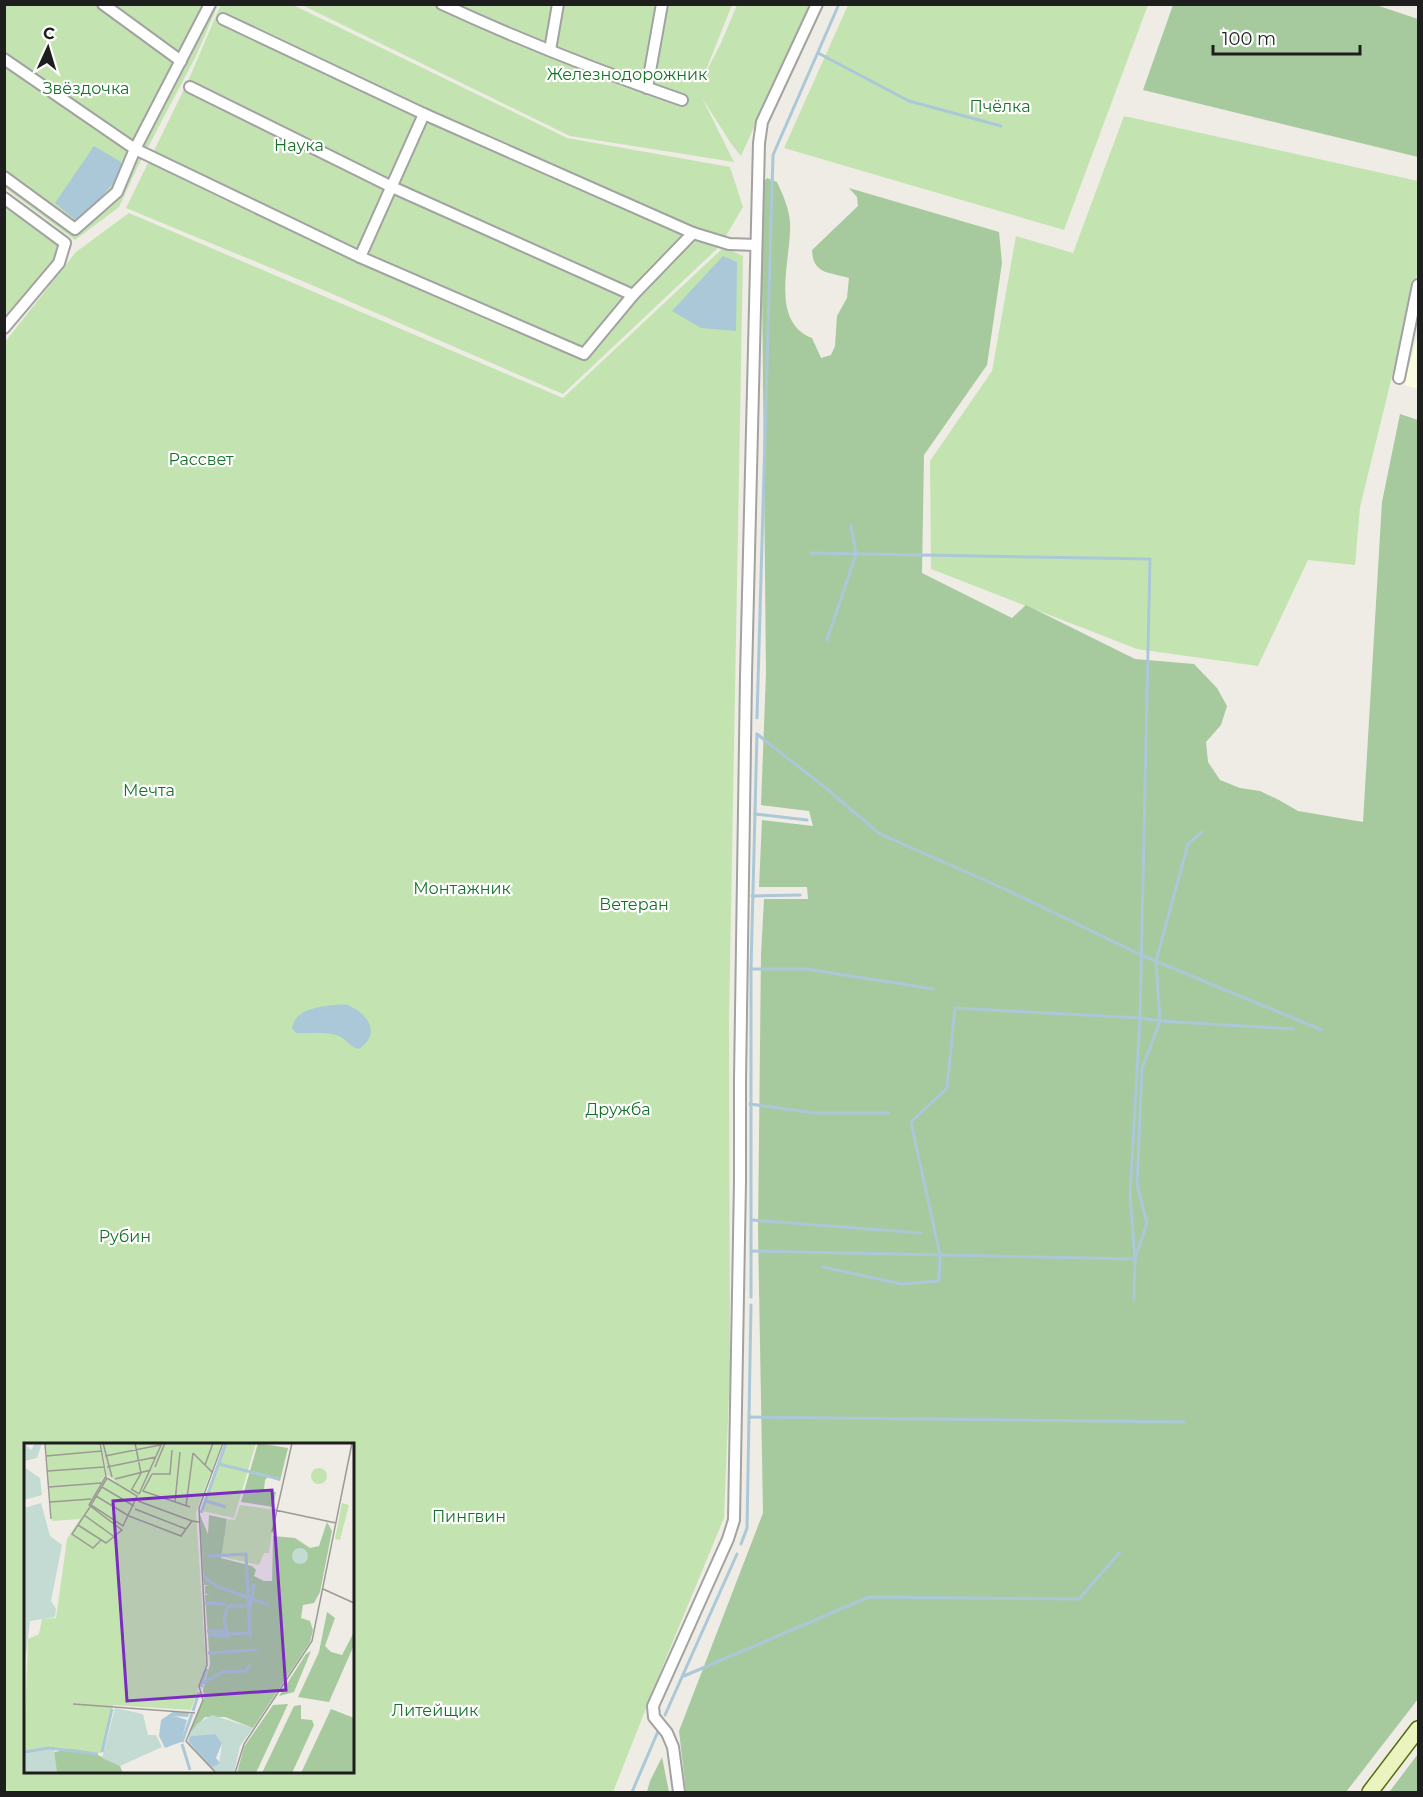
<svg xmlns="http://www.w3.org/2000/svg" width="1423" height="1797" font-family="Montserrat,sans-serif">
<rect width="100%" height="100%" fill="#eeece5"/>
<path fill="#f9fce0" d="M 1418,332 L 1418,389 L 1404,385 Z"/>
<g fill="#c3e4b0" fill-rule="evenodd">
<path d="M 221,4 L 293,5 L 567,138 L 730,167 L 743,207 L 720,246 L 563,394 L 307,283 L 126,208 L 188,81 Z"/>
<path d="M 5,5 L 218,5 L 196,56 L 137,168 L 119,207 L 75,240 L 5,188 Z"/>
<path d="M 302,5 L 732,5 L 702,80 L 721,43 L 737,5 L 809,5 L 741,156 L 732,145 L 702,98 L 734,162 L 570,136 Z"/>
<path d="M 848,5 L 1148,5 L 1064,230 L 784,148 Z"/>
<path d="M 1124,116 L 1418,181 L 1418,270 L 1360,507 L 1355,565 L 1308,560 L 1258,666 L 1137,649 L 931,569 L 930,461 L 992,371 L 1016,236 L 1073,253 Z"/>
<path d="M 5,198 L 69,245 L 64,261 L 5,335 Z"/>
<path d="M 129,213 L 563,398 L 724,247 L 743,256 L 729,1021 L 730,1370 L 724,1518 L 664,1663 L 613,1792 L 5,1792 L 5,342 L 76,252 ZM 26,1444 L 352,1444 L 352,1772 L 26,1772 Z"/>
</g>
<g fill="#a6ca9e">
<path d="M 1173,5 L 1376,5 L 1418,19 L 1418,157 L 1143,90 Z"/>
<path d="M 767,178 L 777,182 C 783,195 789,208 790,222 C 792,258 768,321 812,338 L 821,358 L 831,355 L 835,346 L 837,316 L 847,298 L 849,278 C 830,272 813,275 812,250 L 858,206 L 857,197 L 849,188 L 999,232 L 1002,263 L 987,365 L 924,455 L 922,573 L 1012,618 L 1026,605 L 1135,659 L 1194,664 L 1217,688 L 1227,706 L 1221,725 L 1206,742 L 1208,762 L 1220,780 L 1240,788 L 1260,791 L 1279,800 L 1298,811 L 1363,822 L 1382,502 L 1400,414 L 1418,420 L 1418,1699 L 1346,1792 L 686,1792 L 679,1731 L 763,1513 L 758,1231 L 761,954 L 764,899 L 808,899 L 807,887 L 759,887 L 762,820 L 813,826 L 809,811 L 761,805 L 766,673 L 761,186 Z"/>
<path d="M 1418,1754 L 1418,1792 L 1389,1792 L 1390,1791 Z"/>
<path d="M 662,1757 L 669,1792 L 647,1792 L 650,1781 Z"/>
</g>
<g fill="#aac8d8">
<path d="M 94,146 L 121,162 L 122,174 L 78,222 L 55,203 Z"/>
<path d="M 723,256 L 737,262 L 736,331 L 701,328 L 672,311 Z"/>
<path d="M 333,1005 C 338,1005 344,1004 348,1005 C 350,1006 355,1009 357,1010 C 373,1021 377,1037 359,1049 C 351,1048 347,1040 339,1036 C 326,1031 310,1034 296,1033 L 292,1028 C 295,1009 318,1007 333,1005 Z"/>
</g>
<g fill="none" stroke-linecap="round" stroke-linejoin="round">
<g stroke="#aac8d8" stroke-width="3">
<path d="M 818,53 L 909,101 L 1001,126"/>
<path d="M 811,553 L 1150,559 L 1140,1018 L 1130,1196 L 1135,1259 L 1134,1300"/>
<path d="M 827,640 L 856,554 L 851,525"/>
<path d="M 757,718 L 773,155 L 839,4"/>
<path d="M 757,734 L 828,790 L 880,834 L 1007,890 L 1141,955 L 1322,1030"/>
<path d="M 755,814 L 807,820"/>
<path d="M 752,896 L 800,895"/>
<path d="M 751,969 L 806,969 L 934,989"/>
<path d="M 750,1104 L 814,1113 L 889,1113"/>
<path d="M 752,1220 L 921,1233"/>
<path d="M 752,1251 L 1135,1259 L 1147,1223 L 1137,1185 L 1142,1069 L 1160,1021 L 1156,961 L 1188,844 L 1202,832"/>
<path d="M 823,1267 L 901,1284 L 939,1281 L 940,1255 L 911,1122 L 947,1088 L 955,1008 L 1140,1018 L 1160,1021 L 1293,1029"/>
<path d="M 751,1297 L 751,969 L 757,734"/>
<path d="M 749,1417 L 1184,1422"/>
<path d="M 741,1544 L 747,1528 L 751,1305"/>
<path d="M 684,1676 L 869,1597 L 1079,1599 L 1120,1552"/>
<path d="M 665,1715 L 737,1554"/>
<path d="M 632,1792 L 659,1729"/>
</g>
<g stroke="#a2a2a2" stroke-width="14">
<g id="street">
<path d="M 103,4 L 181,61"/>
<path d="M 442,4 C 520,40 601,72 682,100"/>
<path d="M 223,19 L 424,114 L 693,233"/>
<path d="M 550,50 L 558,4"/>
<path d="M 4,59 L 135,149 L 360,257 L 584,354 L 633,295 L 693,233 L 729,244 L 756,245"/>
<path d="M 190,87 L 392,187 L 633,295"/>
<path d="M 647,88 L 662,4"/>
<path d="M 4,177 L 75,229 L 117,192 L 135,149 L 210,4"/>
<path d="M 4,198 L 65,243 L 59,263 L 4,328"/>
<path d="M 360,257 L 424,114"/>
<path d="M 1399,378 L 1418,285"/>
<path d="M 679,1792 L 673,1747 L 667,1733 L 654,1717 L 653,1706 L 728,1539 L 734,1520 L 740,1181 L 740,1080 L 746,676 L 759,143 L 762,122 L 817,4"/>
</g>
</g>
<g stroke="#576c0f" stroke-width="18">
<path id="secondary" d="M 1370,1792 L 1418,1729"/>
</g>
<use href="#street" stroke="#fff" stroke-width="10"/>
<use href="#secondary" stroke="#ebf4be" stroke-width="15"/>
</g>
<g text-anchor="middle" stroke-width="4.5" stroke-linejoin="round" paint-order="stroke">
<g font-size="16" fill="#157328" stroke="#fff">
<text x="627" y="80">Железнодорожник</text>
<text x="86" y="94">Звёздочка</text>
<text x="1000" y="112">Пчёлка</text>
<text x="299" y="151">Наука</text>
<text x="201" y="465">Рассвет</text>
<text x="149" y="796">Мечта</text>
<text x="462" y="894">Монтажник</text>
<text x="634" y="910">Ветеран</text>
<text x="618" y="1115">Дружба</text>
<text x="125" y="1242">Рубин</text>
<text x="469" y="1522">Пингвин</text>
<text x="435" y="1716">Литейщик</text>
</g>
</g>
<g transform="translate(24 1443)">
<rect width="330" height="330" fill="#eeece5"/>
<path d="M 22,0 L 75,0 L 81,32 L 61,69 L 81,34 L 93,39 L 83,32 L 77,0 L 198,0 L 172,69 L 182,222 L 167,267 L 89,262 L 78,310 L 26,304 L 0,308 L 4,196 L 15,191 L 18,176 L 32,175 L 43,96 L 56,76 L 28,78 ZM 203,0 L 232,0 L 210,75 L 178,68 ZM287 33a8 8 0 1 1 16 0a8 8 0 1 1-16 0ZM 318,60 L 325,62 L 316,97 L 311,96 ZM 216,62 L 251,67 L 245,110 L 240,110 L 235,122 L 198,114 L 197,102 L 204,76 L 211,77 Z" fill="#c3e4b0"/>
<path d="M 234,0 L 264,5 L 256,38 L 244,34 L 241,37 L 240,47 L 252,49 L 249,64 L 217,59 ZM 176,72 L 184,91 L 185,72 L 203,76 L 197,115 L 228,123 L 232,127 L 230,133 L 240,138 L 248,138 L 249,93 L 271,95 L 286,105 L 295,103 L 303,79 L 308,88 L 296,149 L 290,160 L 279,162 L 277,175 L 286,178 L 289,187 L 286,199 L 229,285 L 201,274 L 181,274 L 165,291 L 180,255 L 179,246 L 186,221 L 181,152 L 186,151 L 181,151 L 181,143 L 186,143 L 180,142 ZM 303,169 L 311,175 L 301,203 L 307,209 L 318,212 L 330,189 L 330,202 L 305,259 L 274,254 L 295,209 ZM 287,208 L 270,249 L 255,253 L 282,211 ZM 264,261 L 232,330 L 213,330 L 220,304 L 249,262 ZM 277,262 L 277,276 L 288,277 L 290,282 L 268,330 L 238,330 L 270,263 ZM 307,266 L 330,275 L 330,330 L 277,330 ZM 48,306 L 68,309 L 96,323 L 99,330 L 0,330 L 0,314 Z" fill="#a6ca9e"/>
<path d="M 0,0 L 7,7 L 11,0 L 18,0 L 13,15 L 0,18 ZM 0,24 L 16,35 L 18,52 L 0,57 ZM 17,60 L 26,93 L 38,102 L 27,158 L 32,166 L 31,174 L 6,178 L 0,228 L 0,65 ZM268 113a8 8 0 1 1 16 0a8 8 0 1 1-16 0ZM 91,265 L 119,271 L 124,292 L 132,292 L 138,304 L 96,323 L 78,315 ZM 188,272 L 229,285 L 216,303 L 210,330 L 193,330 L 164,302 L 165,291 L 174,280 ZM 190,291 L 198,300 L 195,321 L 167,293 ZM 30,306 L 33,330 L 0,330 L 0,309 Z" fill="#c4dbd3" fill-rule="evenodd"/>
<path d="M 150,268 L 165,270 L 164,274 L 150,273 L 163,277 L 157,299 L 141,305 L 135,293 L 137,277 ZM 191,291 L 198,300 L 192,315 L 196,320 L 187,325 L 164,297 L 167,293 Z" fill="#aac8d8"/>
<path fill="none" stroke="#aac8d8" stroke-width="3" d="M 195,21 L 255,36M 182,58 L 202,64M 177,70 L 202,0M 184,113 L 222,111 L 226,194M 180,134 L 194,144 L 245,162M 181,160 L 201,161M 226,166 L 230,141M 183,188 L 202,188M 184,192 L 224,190M 191,193 L 204,193 L 200,176 L 204,163 L 223,163M 184,210 L 233,207M 179,240 L 199,229 L 222,228 L 226,222M 177,244 L 183,226M 169,268 L 175,249M 158,299 L 168,271M 158,301 L 166,327M 0,309 L 25,305 L 74,311M 78,309 L 88,266"/>
<path fill="none" stroke="#9b9a95" stroke-width="1.5" d="M 21,0 L 27,76M 79,0 L 88,34M 169,10 L 189,30M 22,13 L 78,8M 81,13 L 136,2M 181,22 L 189,0M 83,24 L 132,14M 131,24 L 141,0M 24,28 L 80,24M 128,31 L 119,48 L 166,64M 128,31 L 146,31 L 148,7M 83,35 L 113,53 L 99,83 L 67,62 ZM 91,36 L 127,27M 25,44 L 77,40M 78,44 L 110,63M 107,46 L 115,51 L 138,0M 108,46 L 117,30 L 111,0M 72,53 L 105,73 L 157,93 L 168,78 L 175,79M 114,58 L 168,78M 26,59 L 67,56M 151,59 L 156,9M 162,63 L 169,10M 66,64 L 48,91 L 69,105 L 77,97M 111,66 L 162,86M 251,67 L 312,80M 60,72 L 92,95M 54,82 L 82,100 L 98,87 L 65,62 L 82,33 L 76,0M 248,89 L 268,0M 299,146 L 330,160M 49,261 L 171,270M 192,330 L 162,298 L 179,257 L 175,243 L 183,222 L 175,65 L 199,0M 211,330 L 220,301 L 288,198 L 328,0"/>
<path fill="#7b2cbf" fill-opacity="0.15" stroke="#7b2cbf" stroke-width="3" d="M 248,47 L 262,247 L 103,258 L 89,58 Z"/>
<rect width="330" height="330" fill="none" stroke="#1e1e1e" stroke-width="3"/>
</g>
<rect width="1423" height="1797" fill="none" stroke="#1e1e1e" stroke-width="12"/>
<g transform="translate(48 48) rotate(4)" stroke="#ffffff" stroke-width="4.5" paint-order="stroke">
<path d="M0-4.5L10 22L0 15L-10 22Z" fill="#1e1e1e"/>
<text y="-9" font-size="16" font-weight="bold" text-anchor="middle" fill="#1e1e1e">С</text>
</g>
<path d="M1213 45v9h147v-9" fill="none" stroke="#1e1e1e" stroke-width="3"/>
<text x="1222" y="45" font-size="18" fill="#1e1e1e" stroke="#ffffff" stroke-width="4.5" paint-order="stroke">100 m</text>
</svg>
